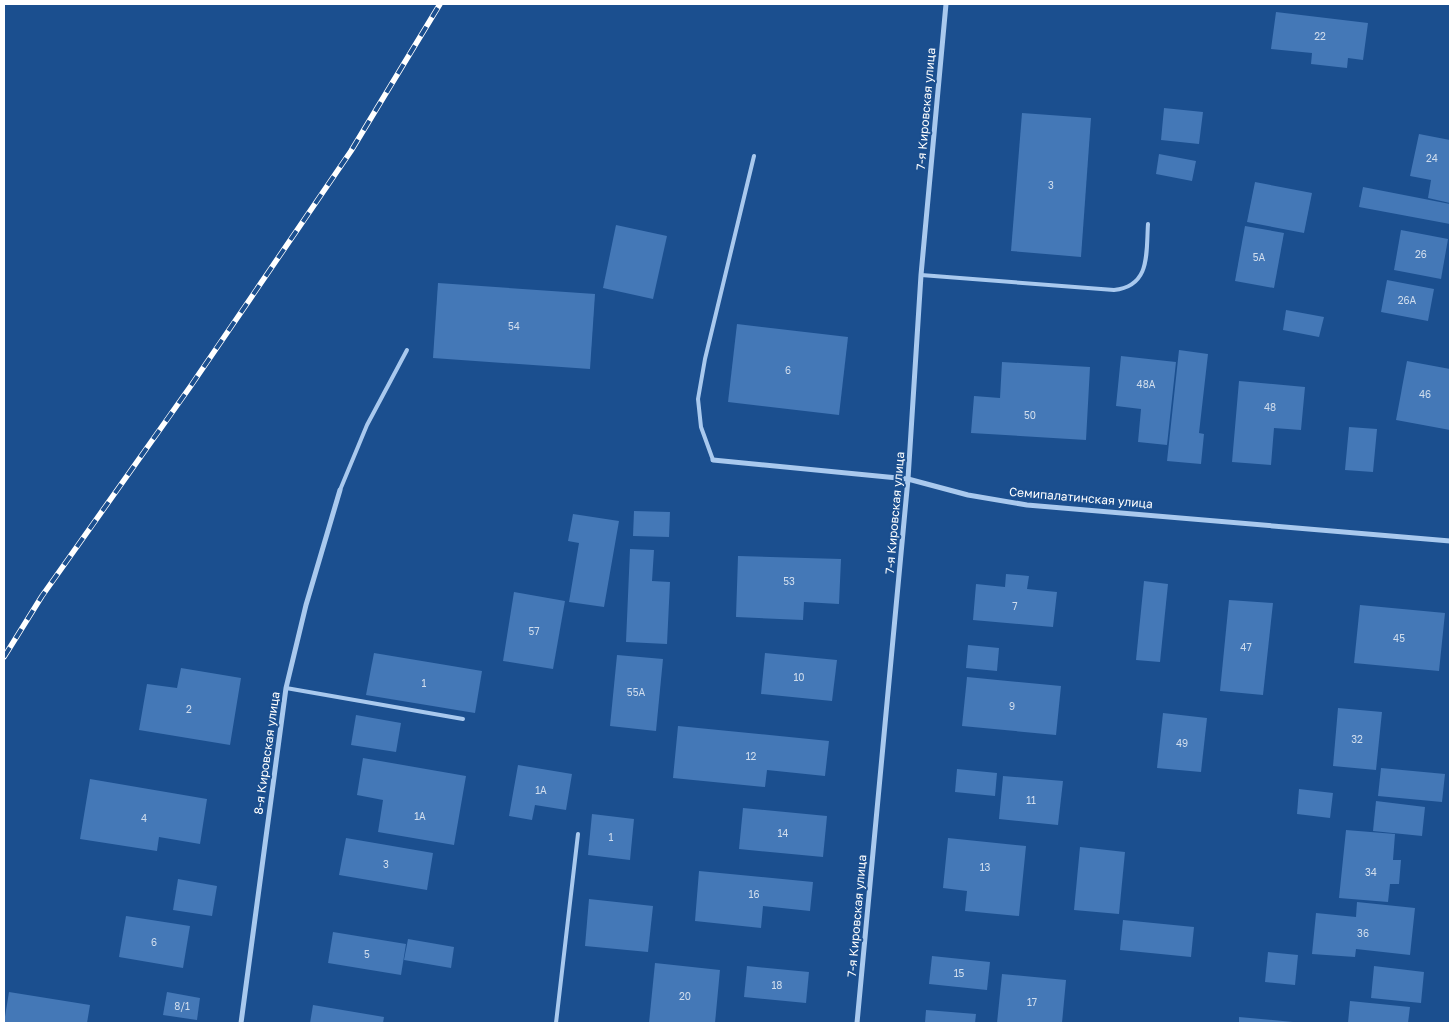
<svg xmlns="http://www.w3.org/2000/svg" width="1454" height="1027" font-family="'Golos Text',sans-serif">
<rect width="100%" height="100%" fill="#1b4f8f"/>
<g fill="#4478b7">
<path d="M 1276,12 L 1368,23 L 1363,60 L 1348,58 L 1347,68 L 1311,64 L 1312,53 L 1271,49 Z"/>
<path d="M 1164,108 L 1203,112 L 1199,144 L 1161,140 Z"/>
<path d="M 1022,113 L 1091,118 L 1081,257 L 1011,251 Z"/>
<path d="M 1419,134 L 1450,140 L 1450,203 L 1428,198 L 1431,180 L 1410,176 Z"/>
<path d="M 1159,154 L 1196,161 L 1192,181 L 1156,174 Z"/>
<path d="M 1255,182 L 1312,193 L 1304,233 L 1247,222 Z"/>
<path d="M 1363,187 L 1450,204 L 1450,224 L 1359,207 Z"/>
<path d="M 616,225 L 667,236 L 653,299 L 603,288 Z"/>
<path d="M 1245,226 L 1284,233 L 1274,288 L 1235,281 Z"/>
<path d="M 1401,230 L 1448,239 L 1441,279 L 1394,270 Z"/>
<path d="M 1387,280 L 1434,289 L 1428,321 L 1381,312 Z"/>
<path d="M 438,283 L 595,294 L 590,369 L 433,358 Z"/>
<path d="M 1286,310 L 1324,317 L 1319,337 L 1283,330 Z"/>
<path d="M 737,324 L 848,337 L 839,415 L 728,402 Z"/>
<path d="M 1179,350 L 1208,354 L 1199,433 L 1204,434 L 1201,464 L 1167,461 Z"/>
<path d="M 1121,356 L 1176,362 L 1167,445 L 1138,442 L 1141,409 L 1116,406 Z"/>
<path d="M 1407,361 L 1450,369 L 1450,430 L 1396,420 Z"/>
<path d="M 1002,362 L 1090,367 L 1086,440 L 971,433 L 974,396 L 1000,398 Z"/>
<path d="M 1239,381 L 1305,387 L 1301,430 L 1274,428 L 1271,465 L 1232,462 Z"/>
<path d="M 1349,427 L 1377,429 L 1373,472 L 1345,470 Z"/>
<path d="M 634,511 L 670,512 L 669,537 L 633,536 Z"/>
<path d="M 573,514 L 619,521 L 604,607 L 569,602 L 579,543 L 568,541 Z"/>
<path d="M 630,549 L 654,550 L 652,581 L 670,582 L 667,644 L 626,642 Z"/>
<path d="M 738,556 L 841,559 L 839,604 L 804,602 L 803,620 L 736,617 Z"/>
<path d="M 1006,574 L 1029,576 L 1027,589 L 1057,592 L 1053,627 L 973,620 L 976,584 L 1005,587 Z"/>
<path d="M 1144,581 L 1168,584 L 1160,662 L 1136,660 Z"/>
<path d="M 514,592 L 565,601 L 553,669 L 503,661 Z"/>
<path d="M 1229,600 L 1273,603 L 1263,695 L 1220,691 Z"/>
<path d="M 1360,605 L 1445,613 L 1439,671 L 1354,663 Z"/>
<path d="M 968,645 L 999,648 L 997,671 L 966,668 Z"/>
<path d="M 374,653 L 482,671 L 475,713 L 366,695 Z"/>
<path d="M 765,653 L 837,660 L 832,701 L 761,694 Z"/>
<path d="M 617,655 L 663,659 L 656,731 L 610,726 Z"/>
<path d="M 181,668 L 241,678 L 230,745 L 139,730 L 147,684 L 177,688 Z"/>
<path d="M 967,677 L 1061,686 L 1056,735 L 962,726 Z"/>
<path d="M 1338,708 L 1382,712 L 1376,770 L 1333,766 Z"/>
<path d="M 1163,713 L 1207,718 L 1201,772 L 1157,768 Z"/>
<path d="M 356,715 L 401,723 L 396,752 L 351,745 Z"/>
<path d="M 678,726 L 829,741 L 825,776 L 767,770 L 765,787 L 673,778 Z"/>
<path d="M 363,758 L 466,776 L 454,845 L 378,832 L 383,800 L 357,795 Z"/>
<path d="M 518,765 L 572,774 L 566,810 L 535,805 L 532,820 L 509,816 Z"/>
<path d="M 1381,768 L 1445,774 L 1442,802 L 1378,796 Z"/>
<path d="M 957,769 L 997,773 L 995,796 L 955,792 Z"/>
<path d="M 1003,776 L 1063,781 L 1058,825 L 999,819 Z"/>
<path d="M 90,779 L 207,799 L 200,844 L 159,837 L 157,851 L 80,839 Z"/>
<path d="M 1299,789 L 1333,793 L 1330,818 L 1297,814 Z"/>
<path d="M 1376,801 L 1425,807 L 1422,836 L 1373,831 Z"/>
<path d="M 743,808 L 827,816 L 823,857 L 739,849 Z"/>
<path d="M 592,814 L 634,819 L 630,860 L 588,855 Z"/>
<path d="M 1346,830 L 1395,834 L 1393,860 L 1401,860 L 1399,884 L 1390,884 L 1388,902 L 1339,898 Z"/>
<path d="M 346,838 L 433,853 L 427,890 L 339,875 Z"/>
<path d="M 948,838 L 1026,846 L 1019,916 L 965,911 L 967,891 L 943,888 Z"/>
<path d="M 1080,847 L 1125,852 L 1119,914 L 1074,910 Z"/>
<path d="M 699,871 L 813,882 L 810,911 L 763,906 L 761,928 L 695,921 Z"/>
<path d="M 178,879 L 217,886 L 212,916 L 173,910 Z"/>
<path d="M 589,899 L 653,906 L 648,952 L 585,946 Z"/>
<path d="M 1357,902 L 1415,908 L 1410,955 L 1356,949 L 1355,957 L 1312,954 L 1316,913 L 1356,917 Z"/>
<path d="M 126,916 L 190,926 L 183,968 L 119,957 Z"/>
<path d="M 1123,920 L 1194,927 L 1191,957 L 1120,950 Z"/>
<path d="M 333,932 L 406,944 L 401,975 L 328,963 Z"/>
<path d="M 408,939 L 454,947 L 451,968 L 404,960 Z"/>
<path d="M 1268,952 L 1298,955 L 1295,985 L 1265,982 Z"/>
<path d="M 932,956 L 990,962 L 987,990 L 929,984 Z"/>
<path d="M 655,963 L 720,970 L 715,1023 L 649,1023 Z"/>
<path d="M 747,966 L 809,972 L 806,1003 L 744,997 Z"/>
<path d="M 1374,966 L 1424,972 L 1421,1003 L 1371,998 Z"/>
<path d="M 1002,974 L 1066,980 L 1062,1023 L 997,1023 Z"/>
<path d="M 9,992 L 90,1005 L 87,1023 L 4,1023 Z"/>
<path d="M 167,992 L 200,998 L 197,1020 L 163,1015 Z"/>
<path d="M 1350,1001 L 1410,1007 L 1408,1023 L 1348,1023 Z"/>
<path d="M 313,1005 L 384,1017 L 383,1023 L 310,1023 Z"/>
<path d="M 926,1010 L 976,1014 L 975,1023 L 925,1023 Z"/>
<path d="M 1239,1017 L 1293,1022 L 1293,1023 L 1239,1023 Z"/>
</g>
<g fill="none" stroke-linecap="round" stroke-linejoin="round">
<g stroke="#a9c9ee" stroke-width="4">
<path d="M 921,275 L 1114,290 C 1151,286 1146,253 1148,224"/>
<path d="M 713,460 L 701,427 L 698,399 L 705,359 L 754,156"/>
<path d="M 340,490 L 367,425 L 407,350"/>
<path d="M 286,688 L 463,719"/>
<path d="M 556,1023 L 578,834"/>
</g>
<g stroke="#a9c9ee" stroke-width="5">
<path d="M 713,460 L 908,479 L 968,495 L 1027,505 L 1450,541"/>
<path d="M 241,1023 L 286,688 L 306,605 L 340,490"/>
<path d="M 857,1023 L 908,479 L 921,275 L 946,4"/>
</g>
<g stroke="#fff" stroke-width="5.5">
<path id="rail" d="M 4,657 L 42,596 L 190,387 L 351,151 L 440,4"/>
</g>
<use href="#rail" stroke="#1b4f8f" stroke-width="4" stroke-dasharray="11" stroke-linecap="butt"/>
</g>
<g text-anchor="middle" stroke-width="4" stroke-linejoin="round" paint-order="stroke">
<g font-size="10" fill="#d0dded">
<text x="1320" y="40">22</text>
<text x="1432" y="162">24</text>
<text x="1051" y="189">3</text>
<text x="1421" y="258">26</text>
<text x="1259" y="261">5А</text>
<text x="1407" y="304">26А</text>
<text x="514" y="330">54</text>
<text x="788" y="374">6</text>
<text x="1146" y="388">48А</text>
<text x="1425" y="398">46</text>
<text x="1270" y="411">48</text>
<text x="1030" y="419">50</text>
<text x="789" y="585">53</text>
<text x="1015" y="610">7</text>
<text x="534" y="635">57</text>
<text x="1399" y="642">45</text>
<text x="1246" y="651">47</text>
<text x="799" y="681">10</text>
<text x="424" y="687">1</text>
<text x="636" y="696">55А</text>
<text x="1012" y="710">9</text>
<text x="189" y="713">2</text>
<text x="1357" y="743">32</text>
<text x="1182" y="747">49</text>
<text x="751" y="760">12</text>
<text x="541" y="794">1А</text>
<text x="1031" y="804">11</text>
<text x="420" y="820">1А</text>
<text x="144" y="822">4</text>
<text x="783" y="837">14</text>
<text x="611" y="841">1</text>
<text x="386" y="868">3</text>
<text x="985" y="871">13</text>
<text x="1371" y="876">34</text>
<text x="754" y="898">16</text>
<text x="1363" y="937">36</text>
<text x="154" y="946">6</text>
<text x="367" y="958">5</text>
<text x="959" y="977">15</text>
<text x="777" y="989">18</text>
<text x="685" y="1000">20</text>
<text x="1032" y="1006">17</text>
<text x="182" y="1010">8/1</text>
</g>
<g font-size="12" fill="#fff" stroke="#1b4f8f">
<text transform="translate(926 109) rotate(-85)" y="4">7-я Кировская улица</text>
<text transform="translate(1081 498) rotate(5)" y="4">Семипалатинская улица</text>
<text transform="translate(895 513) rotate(-85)" y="4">7-я Кировская улица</text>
<text transform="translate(267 753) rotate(-82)" y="4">8-я Кировская улица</text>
<text transform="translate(857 916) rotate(-85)" y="4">7-я Кировская улица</text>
</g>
</g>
<rect width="1454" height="1027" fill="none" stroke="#ffffff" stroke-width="10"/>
</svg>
